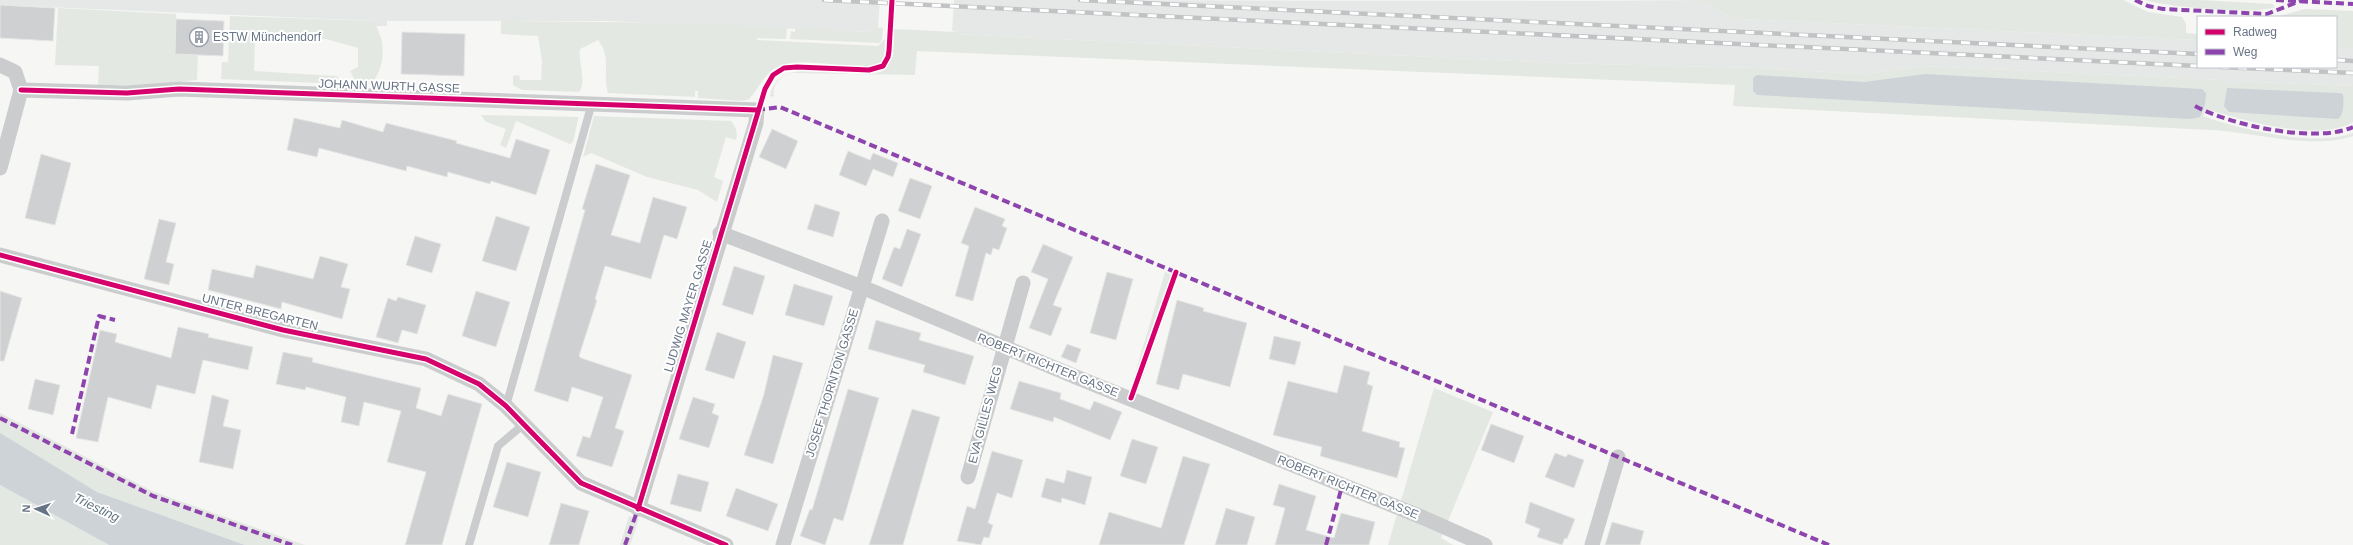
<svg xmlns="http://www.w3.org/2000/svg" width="2353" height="545" font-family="Arial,sans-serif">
<rect width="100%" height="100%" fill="#f6f6f5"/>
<g fill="#e6e8e8">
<path d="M 0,0 L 880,0 L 878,28 L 873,28 L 873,32 L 607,21 L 387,21 L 387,26 L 376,26 L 376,21 L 0,5 Z"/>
<path d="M 954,0 L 1703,1 L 1730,17 L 1740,19 L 2198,40 L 2198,67 L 2336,67 L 2336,47 L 2353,47 L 2353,86 L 2236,81 L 2235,85 L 2224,85 L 2224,80 L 1923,66 L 1864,74 L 1756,68 L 1556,63 L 956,34 L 956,32 L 952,31 Z"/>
</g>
<g fill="#e4e8e3">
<path d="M 1592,0 L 2123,0 L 2148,12 L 2182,17 L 2186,24 L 2186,33 L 2198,34 L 2198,40 L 1740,19 L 1730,17 L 1703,1 Z"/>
<path d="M 2146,0 L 2199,0 L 2273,4 L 2275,7 C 2259,15 2164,7 2146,0 Z"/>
<path d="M 58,8 L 176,14 L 175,54 L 198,55 L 197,80 L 133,85 L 98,85 L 99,66 L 55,65 Z"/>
<path d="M 2305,9 L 2353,11 L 2353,47 L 2336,47 L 2336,17 L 2276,17 Z"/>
<path d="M 230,16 L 376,21 C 376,29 381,35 382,42 C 385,56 380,79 367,86 L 356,82 L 350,71 L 358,67 L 358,48 L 326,39 L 255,37 L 254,71 L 337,76 L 343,84 L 221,79 L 222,62 L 228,62 Z"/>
<path d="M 501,21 L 695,23 L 787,28 L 786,39 L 757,38 L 757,40 L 878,46 L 885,39 L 884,56 L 881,62 C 857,76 802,51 774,69 C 762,77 758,90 749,99 L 742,101 L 698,98 L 698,91 L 695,91 L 695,97 L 608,93 C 602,71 612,58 598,40 L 580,49 C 578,62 587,82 579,92 L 522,90 L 513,85 L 513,76 L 519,75 L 520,80 L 541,80 L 542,61 L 538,36 L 501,34 Z"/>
<path d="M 873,27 L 883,28 L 882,40 L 879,43 L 790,39 L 791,31 L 795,32 L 795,28 L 872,32 Z"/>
<path d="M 894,29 L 956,32 L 956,34 L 1556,63 L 1756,68 L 1864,74 L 1923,66 L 2225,80 L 2225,85 L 2235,85 L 2235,81 L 2353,86 L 2353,122 C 2318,143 2243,120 2206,109 L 2203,116 C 2242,130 2314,147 2353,133 L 2353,136 C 2311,150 2254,132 2210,130 C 2051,122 1892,114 1733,106 L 1735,85 L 917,51 L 915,75 L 792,73 C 781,76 771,85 774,97 L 770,96 C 780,48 854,86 885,70 L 893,56 Z"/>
<path d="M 481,115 L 578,117 L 578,120 L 573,142 L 570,144 L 516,121 L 506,148 L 500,145 L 506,129 L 486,122 Z"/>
<path d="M 594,116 L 731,121 C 736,127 738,132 736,140 L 726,137 L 714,177 L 723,181 L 717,202 L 698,190 L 647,177 L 591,153 L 583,157 Z"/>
<path d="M 1165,272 L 1175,276 L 1141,384 L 1133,381 Z"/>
<path d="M 1434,388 L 1493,412 L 1441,538 L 1453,545 L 1388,545 Z"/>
<path d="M 0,413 L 154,492 L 305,545 L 245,545 L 97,492 L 4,437 L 0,433 Z"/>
<path d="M 0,485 L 109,545 L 0,545 Z"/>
<path d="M 629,516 L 639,519 L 630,545 L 620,545 Z"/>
</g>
<g fill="#cdd3d7">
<path d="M 1925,74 L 2202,89 L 2206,93 L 2205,105 L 2200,117 L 2191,119 L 1757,95 L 1753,91 L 1753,78 L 1757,75 L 1864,82 Z"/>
<path d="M 2227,88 L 2339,93 L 2343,94 C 2344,102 2344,114 2338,119 L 2229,112 L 2224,106 Z"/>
<path d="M 0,433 L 97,492 L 245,545 L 109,545 L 0,485 Z"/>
</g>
<g fill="#ced0d1" stroke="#e6e6e5">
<path d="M 0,5 L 55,8 L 53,41 L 0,38 Z"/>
<path d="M 176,19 L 224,21 L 223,56 L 175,54 Z"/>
<path d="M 402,32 L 465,34 L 464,76 L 401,74 Z"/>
<path d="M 294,118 L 340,128 L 342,120 L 383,132 L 386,123 L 457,141 L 456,143 L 510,158 L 516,139 L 550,150 L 536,195 L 491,181 L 490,184 L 448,172 L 447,177 L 407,166 L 406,171 L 319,148 L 317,157 L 287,150 Z"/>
<path d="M 772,129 L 798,141 L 786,169 L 759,157 Z"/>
<path d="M 848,151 L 870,160 L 873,153 L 898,163 L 893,177 L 873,169 L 866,186 L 839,175 Z"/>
<path d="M 41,154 L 71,163 L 55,225 L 25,218 Z"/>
<path d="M 596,164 L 630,175 L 611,235 L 640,243 L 653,197 L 687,207 L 677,239 L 664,235 L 651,279 L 605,266 L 595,299 L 597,300 L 579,356 L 581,358 L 632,375 L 615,428 L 624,431 L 612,467 L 576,456 L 583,436 L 590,438 L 603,397 L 572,387 L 568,402 L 534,391 L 585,210 L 582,209 Z"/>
<path d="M 910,178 L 932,186 L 920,219 L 898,211 Z"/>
<path d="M 815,204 L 840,212 L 833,237 L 807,229 Z"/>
<path d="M 975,207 L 1005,219 L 1002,226 L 1007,228 L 999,250 L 993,248 L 991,255 L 986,253 L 973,301 L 955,296 L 969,246 L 961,243 Z"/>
<path d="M 496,216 L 530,227 L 516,271 L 482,261 Z"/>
<path d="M 159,219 L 176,223 L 166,262 L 174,264 L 169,285 L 144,279 Z"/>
<path d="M 907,229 L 921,234 L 902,287 L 882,279 L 894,247 L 900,249 Z"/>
<path d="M 415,236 L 441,244 L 432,273 L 406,265 Z"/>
<path d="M 1043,244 L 1073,257 L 1053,305 L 1062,308 L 1051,336 L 1029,328 L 1048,279 L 1031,272 Z"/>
<path d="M 320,256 L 348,264 L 341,287 L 350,289 L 342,319 L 282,302 L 281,309 L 208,290 L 212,269 L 253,278 L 256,265 L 313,279 Z"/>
<path d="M 734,266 L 765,276 L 753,315 L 722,305 Z"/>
<path d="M 1107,272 L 1133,279 L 1116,340 L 1090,333 Z"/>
<path d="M 794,284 L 833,296 L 824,326 L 785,315 Z"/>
<path d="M 0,291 L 22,298 L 4,361 L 0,361 Z"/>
<path d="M 476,291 L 510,302 L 496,347 L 462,336 Z"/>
<path d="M 398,297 L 426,305 L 417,334 L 402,330 L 398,343 L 376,337 L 388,298 L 396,301 Z"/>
<path d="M 1177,300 L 1204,308 L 1203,311 L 1247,323 L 1230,387 L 1183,374 L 1179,390 L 1156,384 Z"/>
<path d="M 876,320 L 921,333 L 919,340 L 974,356 L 965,385 L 923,372 L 925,365 L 868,349 Z"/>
<path d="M 178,327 L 209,334 L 208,337 L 253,347 L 248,370 L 203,360 L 195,394 L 157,385 L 151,409 L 108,397 L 98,442 L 76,438 L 100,330 L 117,334 L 115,342 L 171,358 Z"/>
<path d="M 717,332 L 746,342 L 734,379 L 705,370 Z"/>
<path d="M 1274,336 L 1301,342 L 1295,365 L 1269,359 Z"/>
<path d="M 1067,344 L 1081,349 L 1076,363 L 1061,357 Z"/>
<path d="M 283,352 L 313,358 L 312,362 L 421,388 L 416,408 L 441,416 L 448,394 L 482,404 L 442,545 L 405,545 L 426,472 L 387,462 L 401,411 L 364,402 L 359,426 L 341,422 L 346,397 L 306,387 L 305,390 L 276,384 Z"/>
<path d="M 773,355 L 803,363 L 773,464 L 744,455 L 764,394 Z"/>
<path d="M 1344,365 L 1370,372 L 1367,384 L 1373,386 L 1362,431 L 1400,442 L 1399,447 L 1405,448 L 1397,478 L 1320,456 L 1322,447 L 1273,435 L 1288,381 L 1337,393 Z"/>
<path d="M 35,379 L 60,385 L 53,415 L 28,409 Z"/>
<path d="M 1019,381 L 1061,393 L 1060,399 L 1090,410 L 1094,401 L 1122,412 L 1110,440 L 1054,417 L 1053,422 L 1010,409 Z"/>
<path d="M 848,389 L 879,398 L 843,521 L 834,518 L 825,545 L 800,536 L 810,509 L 812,510 Z"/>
<path d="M 212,395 L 229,400 L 223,426 L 241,430 L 233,469 L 199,462 Z"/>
<path d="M 693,397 L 715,404 L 712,413 L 719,416 L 709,448 L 679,439 Z"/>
<path d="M 912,409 L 940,417 L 903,545 L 869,545 Z"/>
<path d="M 1491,424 L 1524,436 L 1514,463 L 1481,450 Z"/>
<path d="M 1132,439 L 1158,447 L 1146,484 L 1120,476 Z"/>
<path d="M 992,451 L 1023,460 L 1012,498 L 997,493 L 988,523 L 993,525 L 989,538 L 984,537 L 981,545 L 957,541 L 967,506 L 975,509 Z"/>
<path d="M 1555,453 L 1566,457 L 1568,454 L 1584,460 L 1574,488 L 1545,477 Z"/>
<path d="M 1183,456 L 1210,464 L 1184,545 L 1099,545 L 1109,512 L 1161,528 Z"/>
<path d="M 507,462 L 541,472 L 528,517 L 493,507 Z"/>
<path d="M 1067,470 L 1092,477 L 1085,505 L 1062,498 L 1061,503 L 1041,497 L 1046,478 L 1064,483 Z"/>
<path d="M 678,474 L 709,482 L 701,512 L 670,504 Z"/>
<path d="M 1279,484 L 1316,496 L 1306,530 L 1334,538 L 1341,513 L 1375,522 L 1369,545 L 1275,545 L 1285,508 L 1273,505 Z"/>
<path d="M 736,488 L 778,504 L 768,531 L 726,516 Z"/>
<path d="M 1530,502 L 1575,519 L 1567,539 L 1565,538 L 1562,545 L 1537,537 L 1540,529 L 1525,523 Z"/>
<path d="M 561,503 L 589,511 L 579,545 L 549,545 Z"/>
<path d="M 1226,508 L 1255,517 L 1247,545 L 1215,545 Z"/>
<path d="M 1612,522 L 1644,531 L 1640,545 L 1605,545 Z"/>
</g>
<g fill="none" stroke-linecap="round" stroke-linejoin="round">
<g stroke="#cbcccd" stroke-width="8">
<path d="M 506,406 L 592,103"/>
<path d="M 469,545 L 498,446 L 524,424"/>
</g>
<g stroke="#cbcccd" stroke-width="15">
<path d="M 0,65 L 15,72 L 21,90"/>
<path d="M 21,90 L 127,93 L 179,89 L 757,110 L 756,123 L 638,509"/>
<path d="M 0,168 L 21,90"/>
<path d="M 720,233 L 862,287 L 1076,377 L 1424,518 L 1485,545"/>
<path d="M 0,255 L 283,330 L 426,359 L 479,384 L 506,406 L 581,483 L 726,545"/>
<path d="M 968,477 L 1023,283"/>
<path d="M 783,545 L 882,221"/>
<path d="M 1592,545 L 1618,457"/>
</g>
<g stroke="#c1c2c4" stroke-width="4.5">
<g id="rail">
<path d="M 824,0 L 2198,66"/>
<path d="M 1080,0 L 2198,54"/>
<path d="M 2336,60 L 2353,61"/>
<path d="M 2220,67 L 2353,73"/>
</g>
</g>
<use href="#rail" stroke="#fff" stroke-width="3" stroke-dasharray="9" stroke-linecap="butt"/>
<g stroke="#8e44ad" stroke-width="4" stroke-dasharray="8 4" stroke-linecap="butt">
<path d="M 2135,0 L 2148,6 L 2163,9 L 2267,14 L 2300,1"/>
<path d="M 2276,0 L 2353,4"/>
<path d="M 2195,106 C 2230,125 2316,144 2353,127"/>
<path d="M 757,110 L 780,107 L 1829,545"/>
<path d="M 0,418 L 153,496 L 292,545"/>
<path d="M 72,434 L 99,316 L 115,320"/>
<path d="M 625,545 L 638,509"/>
<path d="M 1326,545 L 1342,486"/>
</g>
<g stroke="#fff" stroke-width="8">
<g id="cycleway">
<path d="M 21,90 L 127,93 L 179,89 L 757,110"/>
<path d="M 0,255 L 283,330 L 426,359 L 479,384 L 506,406 L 581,483 L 726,545"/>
<path d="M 1131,398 L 1176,272"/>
<path d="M 638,509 L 765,89 L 773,75 L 784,68 L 797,67 L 869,70 L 883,66 L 888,57 L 889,51 L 892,0"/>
</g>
</g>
<use href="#cycleway" stroke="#d6006c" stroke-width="5"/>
</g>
<defs>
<g id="building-ring" transform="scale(1)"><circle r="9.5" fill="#fff" stroke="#99a2ac" stroke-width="1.5"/><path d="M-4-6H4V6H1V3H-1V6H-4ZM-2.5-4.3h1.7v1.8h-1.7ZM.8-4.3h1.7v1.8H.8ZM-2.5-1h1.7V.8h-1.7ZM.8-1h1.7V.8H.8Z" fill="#99a2ac"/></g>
</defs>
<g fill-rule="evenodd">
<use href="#building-ring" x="199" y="37"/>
</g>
<g text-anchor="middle" stroke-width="4" stroke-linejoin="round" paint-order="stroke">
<g font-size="12" fill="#677485" stroke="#fff" text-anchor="start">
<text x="213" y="41">ESTW Münchendorf</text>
</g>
<g font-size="12" fill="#677485" stroke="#fff">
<text transform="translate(389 86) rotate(2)" y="4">JOHANN WURTH GASSE</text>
<text transform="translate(688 306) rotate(-73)" y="4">LUDWIG MAYER GASSE</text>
<text transform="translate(260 312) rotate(14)" y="4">UNTER BREGARTEN</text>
<text transform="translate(1048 365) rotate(22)" y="4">ROBERT RICHTER GASSE</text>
<text transform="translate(832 383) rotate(-73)" y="4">JOSEF THORNTON GASSE</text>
<text transform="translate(985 415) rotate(-75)" y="4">EVA GILLES WEG</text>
<text transform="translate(1348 487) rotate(22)" y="4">ROBERT RICHTER GASSE</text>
</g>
<g font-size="13" font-style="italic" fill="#637681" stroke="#fff">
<text transform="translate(97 507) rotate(26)" y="5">Triesting</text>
</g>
</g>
<rect x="2197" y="16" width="140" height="52" fill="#ffffff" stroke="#c2c7ce"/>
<rect x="2205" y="29" width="20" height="6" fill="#d6006c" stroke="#c2c7ce"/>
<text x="2233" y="36" font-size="12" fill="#677485">Radweg</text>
<rect x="2205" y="49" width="20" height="6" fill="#8e44ad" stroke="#c2c7ce"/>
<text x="2233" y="56" font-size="12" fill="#677485">Weg</text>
<g transform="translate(36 509) rotate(273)" stroke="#ffffff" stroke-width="3" paint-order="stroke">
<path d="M0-3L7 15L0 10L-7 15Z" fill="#677485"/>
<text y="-6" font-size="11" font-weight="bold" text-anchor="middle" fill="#677485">N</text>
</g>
</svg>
